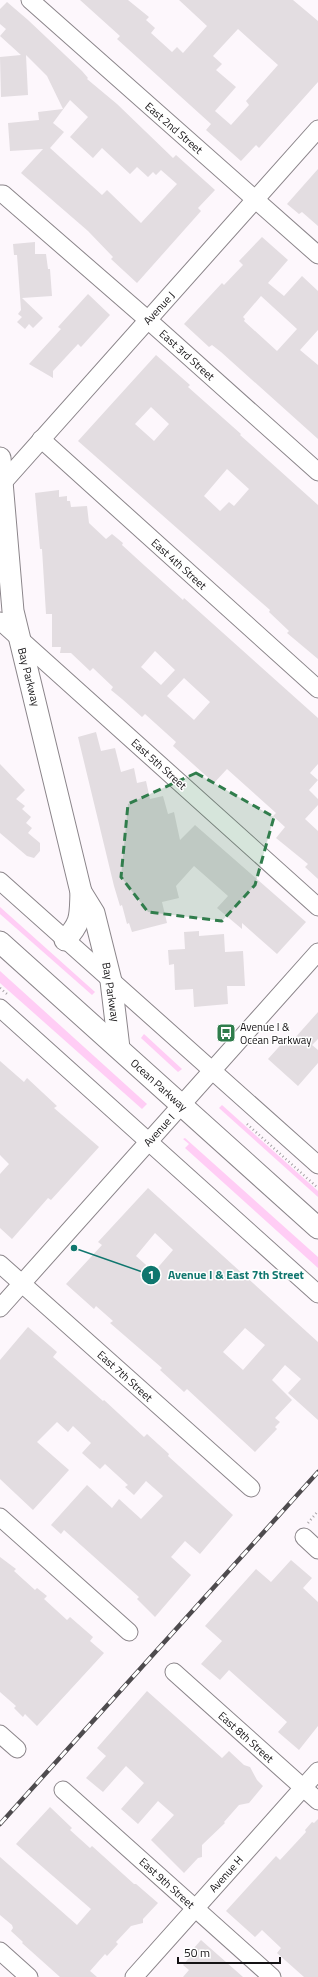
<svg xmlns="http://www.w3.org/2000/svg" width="318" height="1977" font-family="'Titillium Web',sans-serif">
<rect width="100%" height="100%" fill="#fdf7fc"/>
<g fill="#ffcdf5">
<path d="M 0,907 L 95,992 L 92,995 L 0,914 Z"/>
<path d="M 0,971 L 147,1104 L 142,1109 L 0,983 Z"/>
<path d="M 144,1034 L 182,1069 L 178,1072 L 141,1038 Z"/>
<path d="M 222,1105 L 318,1191 L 318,1197 L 219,1108 Z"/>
<path d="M 185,1138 L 318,1257 L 318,1268 L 185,1148 L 189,1144 L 183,1139 Z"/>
</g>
<g fill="#e3dde1" fill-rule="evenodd">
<path d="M 80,0 L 128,0 L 149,17 L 146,20 L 155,28 L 151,33 L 172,52 L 177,47 L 183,53 L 207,26 L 179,0 L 293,0 L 318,21 L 318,82 L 259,148 L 256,145 L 241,161 L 206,130 L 211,124 L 117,39 L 120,36 ZM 238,29 L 278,65 L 246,101 L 249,105 L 231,125 L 215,111 L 236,87 L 216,70 L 222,64 L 213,56 Z"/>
<path d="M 7,2 L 28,20 L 82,71 L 88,78 L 87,79 L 117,104 L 173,158 L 176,155 L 215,190 L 198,208 L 201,211 L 137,283 L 111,259 L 113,257 L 88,231 L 21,173 L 43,149 L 10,151 L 8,123 L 39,120 L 38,112 L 63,109 L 47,76 L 26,55 L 28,95 L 1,97 L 0,57 L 21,55 L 0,36 L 6,29 L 0,24 L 0,9 ZM 70,100 L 88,117 L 70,137 L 93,158 L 102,148 L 130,174 L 137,167 L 148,177 L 153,172 L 156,175 L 161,170 L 177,184 L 141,223 L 107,190 L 102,195 L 50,148 L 64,132 L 53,123 Z"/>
<path d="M 318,169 L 318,226 L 302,212 L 299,214 L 287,204 Z"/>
<path d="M 262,237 L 288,260 L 268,283 L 284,296 L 302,276 L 318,291 L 318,330 L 300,350 L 318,365 L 318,439 L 221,352 L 212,345 L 209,347 L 184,324 L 222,283 L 224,285 L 243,265 L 239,261 ZM 261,296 L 297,329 L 277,351 L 244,321 L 245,319 L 243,317 Z"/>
<path d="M 35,242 L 35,254 L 46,254 L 48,269 L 50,269 L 52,296 L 22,298 L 43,318 L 33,328 L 29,324 L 25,329 L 17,322 L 22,317 L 18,314 L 21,310 L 17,255 L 14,255 L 13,244 Z"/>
<path d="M 88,294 L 110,315 L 81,347 L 78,344 L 53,371 L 53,378 L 29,364 L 61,329 L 58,327 Z"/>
<path d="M 156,355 L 190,385 L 188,387 L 241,434 L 240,435 L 318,505 L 318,659 L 287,633 L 289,631 L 269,612 L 270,610 L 78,441 ZM 151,407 L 169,424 L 154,441 L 135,424 ZM 227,469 L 249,489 L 234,506 L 229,502 L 220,511 L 204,496 Z"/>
<path d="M 59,490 L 59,497 L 67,496 L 67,501 L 70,501 L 71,507 L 87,506 L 89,523 L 106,539 L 112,534 L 123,543 L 122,545 L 145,566 L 183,600 L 184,598 L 318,718 L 318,764 L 310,773 L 318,780 L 309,790 L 318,799 L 318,805 L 305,819 L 318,831 L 318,879 L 305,867 L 308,864 L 276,838 L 285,827 L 273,816 L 276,813 L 227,769 L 214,783 L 173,746 L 176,742 L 145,714 L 142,717 L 122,699 L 111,690 L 113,687 L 93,668 L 90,671 L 71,653 L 60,653 L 61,647 L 52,647 L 52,614 L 46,614 L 42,549 L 40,549 L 35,493 ZM 155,651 L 175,670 L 161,685 L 141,667 ZM 184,678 L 210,702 L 194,720 L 167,696 Z"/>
<path d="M 96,732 L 101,751 L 115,748 L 121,772 L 134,768 L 137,783 L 146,781 L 150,799 L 163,796 L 168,814 L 174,812 L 180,840 L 195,825 L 306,922 L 277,954 L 242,923 L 242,929 L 217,908 L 228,896 L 194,866 L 176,886 L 179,898 L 162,902 L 167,923 L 132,932 L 129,923 L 127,924 L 122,905 L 120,906 L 114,886 L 78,737 Z"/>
<path d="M 0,764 L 25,790 L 16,799 L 25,806 L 22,809 L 31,817 L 26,823 L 32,828 L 28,833 L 40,843 L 40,851 L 34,858 L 27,856 L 0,833 Z"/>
<path d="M 199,931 L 199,936 L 224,934 L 225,952 L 243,951 L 245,986 L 227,986 L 228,1004 L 194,1007 L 193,989 L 175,990 L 174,964 L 169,965 L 168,950 L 185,949 L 184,932 Z"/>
<path d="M 318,1012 L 318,1039 L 312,1045 L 318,1050 L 318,1063 L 298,1086 L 268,1059 L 286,1039 L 289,1042 L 293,1038 L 294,1039 Z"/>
<path d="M 0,1061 L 24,1082 L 27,1078 L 57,1106 L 54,1108 L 99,1147 L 51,1200 L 48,1198 L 12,1239 L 0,1228 L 0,1174 L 9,1164 L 0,1155 Z"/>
<path d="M 148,1188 L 318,1342 L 318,1420 L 288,1393 L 301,1379 L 285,1365 L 272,1380 L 292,1400 L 275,1418 L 280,1422 L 275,1427 L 277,1429 L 255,1452 L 187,1389 L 184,1392 L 160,1370 L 162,1368 L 110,1323 L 113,1321 L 96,1306 L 94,1309 L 66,1284 L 102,1245 L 98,1242 ZM 155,1233 L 173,1250 L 154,1272 L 136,1256 ZM 245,1328 L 265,1345 L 243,1370 L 223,1352 Z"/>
<path d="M 28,1327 L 57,1352 L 53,1357 L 103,1401 L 104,1400 L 144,1437 L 147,1434 L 169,1454 L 168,1456 L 233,1515 L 200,1554 L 185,1541 L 171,1557 L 191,1575 L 155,1617 L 137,1599 L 139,1597 L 92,1555 L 64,1530 L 61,1534 L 51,1525 L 87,1485 L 112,1508 L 119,1499 L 141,1519 L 163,1496 L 146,1481 L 134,1495 L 125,1487 L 128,1485 L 105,1464 L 100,1469 L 82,1453 L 91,1443 L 73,1426 L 68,1432 L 57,1422 L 37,1442 L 69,1470 L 33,1510 L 0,1479 L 0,1360 Z"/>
<path d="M 0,1557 L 16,1569 L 14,1571 L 35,1590 L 37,1588 L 47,1596 L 44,1599 L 67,1620 L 70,1617 L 93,1637 L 90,1641 L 104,1653 L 37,1726 L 25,1714 L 23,1717 L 14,1708 L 16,1706 L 0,1692 Z"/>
<path d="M 291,1560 L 312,1578 L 303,1588 L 318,1602 L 318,1726 L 299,1750 L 278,1732 L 287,1722 L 229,1670 L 220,1680 L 201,1664 L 222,1641 L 205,1626 L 256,1569 L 271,1582 Z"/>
<path d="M 147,1691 L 222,1758 L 229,1751 L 244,1765 L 250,1767 L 257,1780 L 263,1786 L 249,1803 L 239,1805 L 224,1822 L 225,1823 L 202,1845 L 202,1857 L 198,1858 L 184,1873 L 151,1840 L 174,1815 L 158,1801 L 138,1824 L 121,1809 L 144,1783 L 126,1766 L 103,1792 L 86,1778 L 106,1756 L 97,1748 Z"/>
<path d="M 50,1807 L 72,1828 L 70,1830 L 90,1848 L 92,1846 L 134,1884 L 136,1884 L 158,1903 L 143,1919 L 143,1923 L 131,1926 L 116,1942 L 118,1944 L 107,1956 L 105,1954 L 90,1971 L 97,1977 L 60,1977 L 22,1943 L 23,1942 L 11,1931 L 13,1928 L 12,1925 L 0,1915 L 0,1857 L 77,1925 L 91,1909 L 16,1844 Z"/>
<path d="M 318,1819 L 318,1977 L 304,1977 L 277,1953 L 281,1948 L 262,1930 L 255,1937 L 226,1911 L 276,1856 L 280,1860 L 306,1832 L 305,1830 L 312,1822 L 314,1823 Z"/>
<path d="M 201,1940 L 243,1977 L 183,1977 L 189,1970 L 183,1965 L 189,1958 L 187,1956 Z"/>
</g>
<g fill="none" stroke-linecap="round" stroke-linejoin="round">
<g stroke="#8b858a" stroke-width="19">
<g id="minor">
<path d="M 30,0 L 318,255"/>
<path d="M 0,194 L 3,194 L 148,320 L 318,472"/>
<path d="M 41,439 L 318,689"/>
<path d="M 0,486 L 318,129"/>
<path d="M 0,621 L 318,907"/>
<path d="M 0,881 L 318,1165"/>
<path d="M 0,1008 L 318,1294"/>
<path d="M 0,1264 L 251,1488"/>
<path d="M 0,1308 L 318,952"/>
<path d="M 0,1517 L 129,1632"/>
<path d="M 304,1537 L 318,1550"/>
<path d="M 174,1672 L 318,1801"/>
<path d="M 0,1734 L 17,1749"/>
<path d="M 63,1790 L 272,1977"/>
<path d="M 0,1951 L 29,1977"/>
<path d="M 134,1977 L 318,1771"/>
</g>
</g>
<g stroke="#8b858a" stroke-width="23">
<g id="major">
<path d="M 0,458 L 13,611 L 81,892 C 80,916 82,922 65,940"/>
<path d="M 81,892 L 94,913 L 111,981 L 119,1048"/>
<path d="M 0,942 L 318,1228"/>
</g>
</g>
<g stroke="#a6a2a6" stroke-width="2.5" stroke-dasharray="1 3" stroke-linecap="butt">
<path d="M 0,988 L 7,994"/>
<path d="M 247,1124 L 318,1188"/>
<path d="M 308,1523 L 318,1511"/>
</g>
<use href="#minor" stroke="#fff" stroke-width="17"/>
<use href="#major" stroke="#fff" stroke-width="21"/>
<g stroke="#4e4b4e" stroke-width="4.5">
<path id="rail" d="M 0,1824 L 318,1472"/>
</g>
<use href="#rail" stroke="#fff" stroke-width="3" stroke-dasharray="9" stroke-linecap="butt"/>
</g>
<path fill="#307d4c" fill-opacity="0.2" stroke="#307d4c" stroke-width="3" stroke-dasharray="8 5" stroke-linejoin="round" d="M 196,773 L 274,817 L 255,885 L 222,921 L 148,912 L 121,877 L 128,804 Z"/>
<defs>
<g id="bus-square" transform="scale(1)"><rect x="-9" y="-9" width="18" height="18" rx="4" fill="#307d4c" stroke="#fff"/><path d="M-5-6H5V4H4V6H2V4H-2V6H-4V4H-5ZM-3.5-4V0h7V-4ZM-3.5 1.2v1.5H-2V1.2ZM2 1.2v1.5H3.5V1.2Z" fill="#fff"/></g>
</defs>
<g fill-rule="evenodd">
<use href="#bus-square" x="226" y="1033"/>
</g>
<g text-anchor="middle" stroke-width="3" stroke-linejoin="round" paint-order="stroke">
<g font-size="11" fill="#141214" stroke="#fff">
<text transform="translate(174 128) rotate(41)" y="4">East 2nd Street</text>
<text transform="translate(159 308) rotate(-48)" y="4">Avenue J</text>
<text transform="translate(187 355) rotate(42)" y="4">East 3rd Street</text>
<text transform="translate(179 564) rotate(42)" y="4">East 4th Street</text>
<text transform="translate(29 677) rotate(76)" y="4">Bay Parkway</text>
<text transform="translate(159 764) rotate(42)" y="4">East 5th Street</text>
<text transform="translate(111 992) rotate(81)" y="4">Bay Parkway</text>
<text transform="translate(159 1085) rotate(42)" y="4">Ocean Parkway</text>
<text transform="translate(159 1130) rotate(-48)" y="4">Avenue I</text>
<text transform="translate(125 1376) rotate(42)" y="4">East 7th Street</text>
<text transform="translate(246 1737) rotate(42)" y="4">East 8th Street</text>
<text transform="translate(226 1874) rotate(-48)" y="4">Avenue H</text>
<text transform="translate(167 1883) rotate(42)" y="4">East 9th Street</text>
</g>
<g font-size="11" fill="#141214" stroke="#fff" text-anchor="start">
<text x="240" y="1031">Avenue I &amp;<tspan x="240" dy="13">Ocean Parkway</tspan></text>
</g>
</g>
<path fill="none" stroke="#0f766e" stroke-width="1.5" d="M74 1248L151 1275"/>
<g fill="#0f766e" stroke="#fff" stroke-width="1.5">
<circle cx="74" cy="1248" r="4"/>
<circle cx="151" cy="1275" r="10"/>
</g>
<g font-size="12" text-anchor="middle" font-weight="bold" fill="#fff">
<text x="151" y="1279">1</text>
</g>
<g font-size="12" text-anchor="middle" font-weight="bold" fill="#0f766e" stroke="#fff" stroke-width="3" stroke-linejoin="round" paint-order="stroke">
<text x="236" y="1279">Avenue I &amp; East 7th Street</text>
</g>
<path d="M178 1957v6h102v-6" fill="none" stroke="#141214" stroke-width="2"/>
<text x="184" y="1957" font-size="12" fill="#141214" stroke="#ffffff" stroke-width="3" paint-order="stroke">50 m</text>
</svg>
